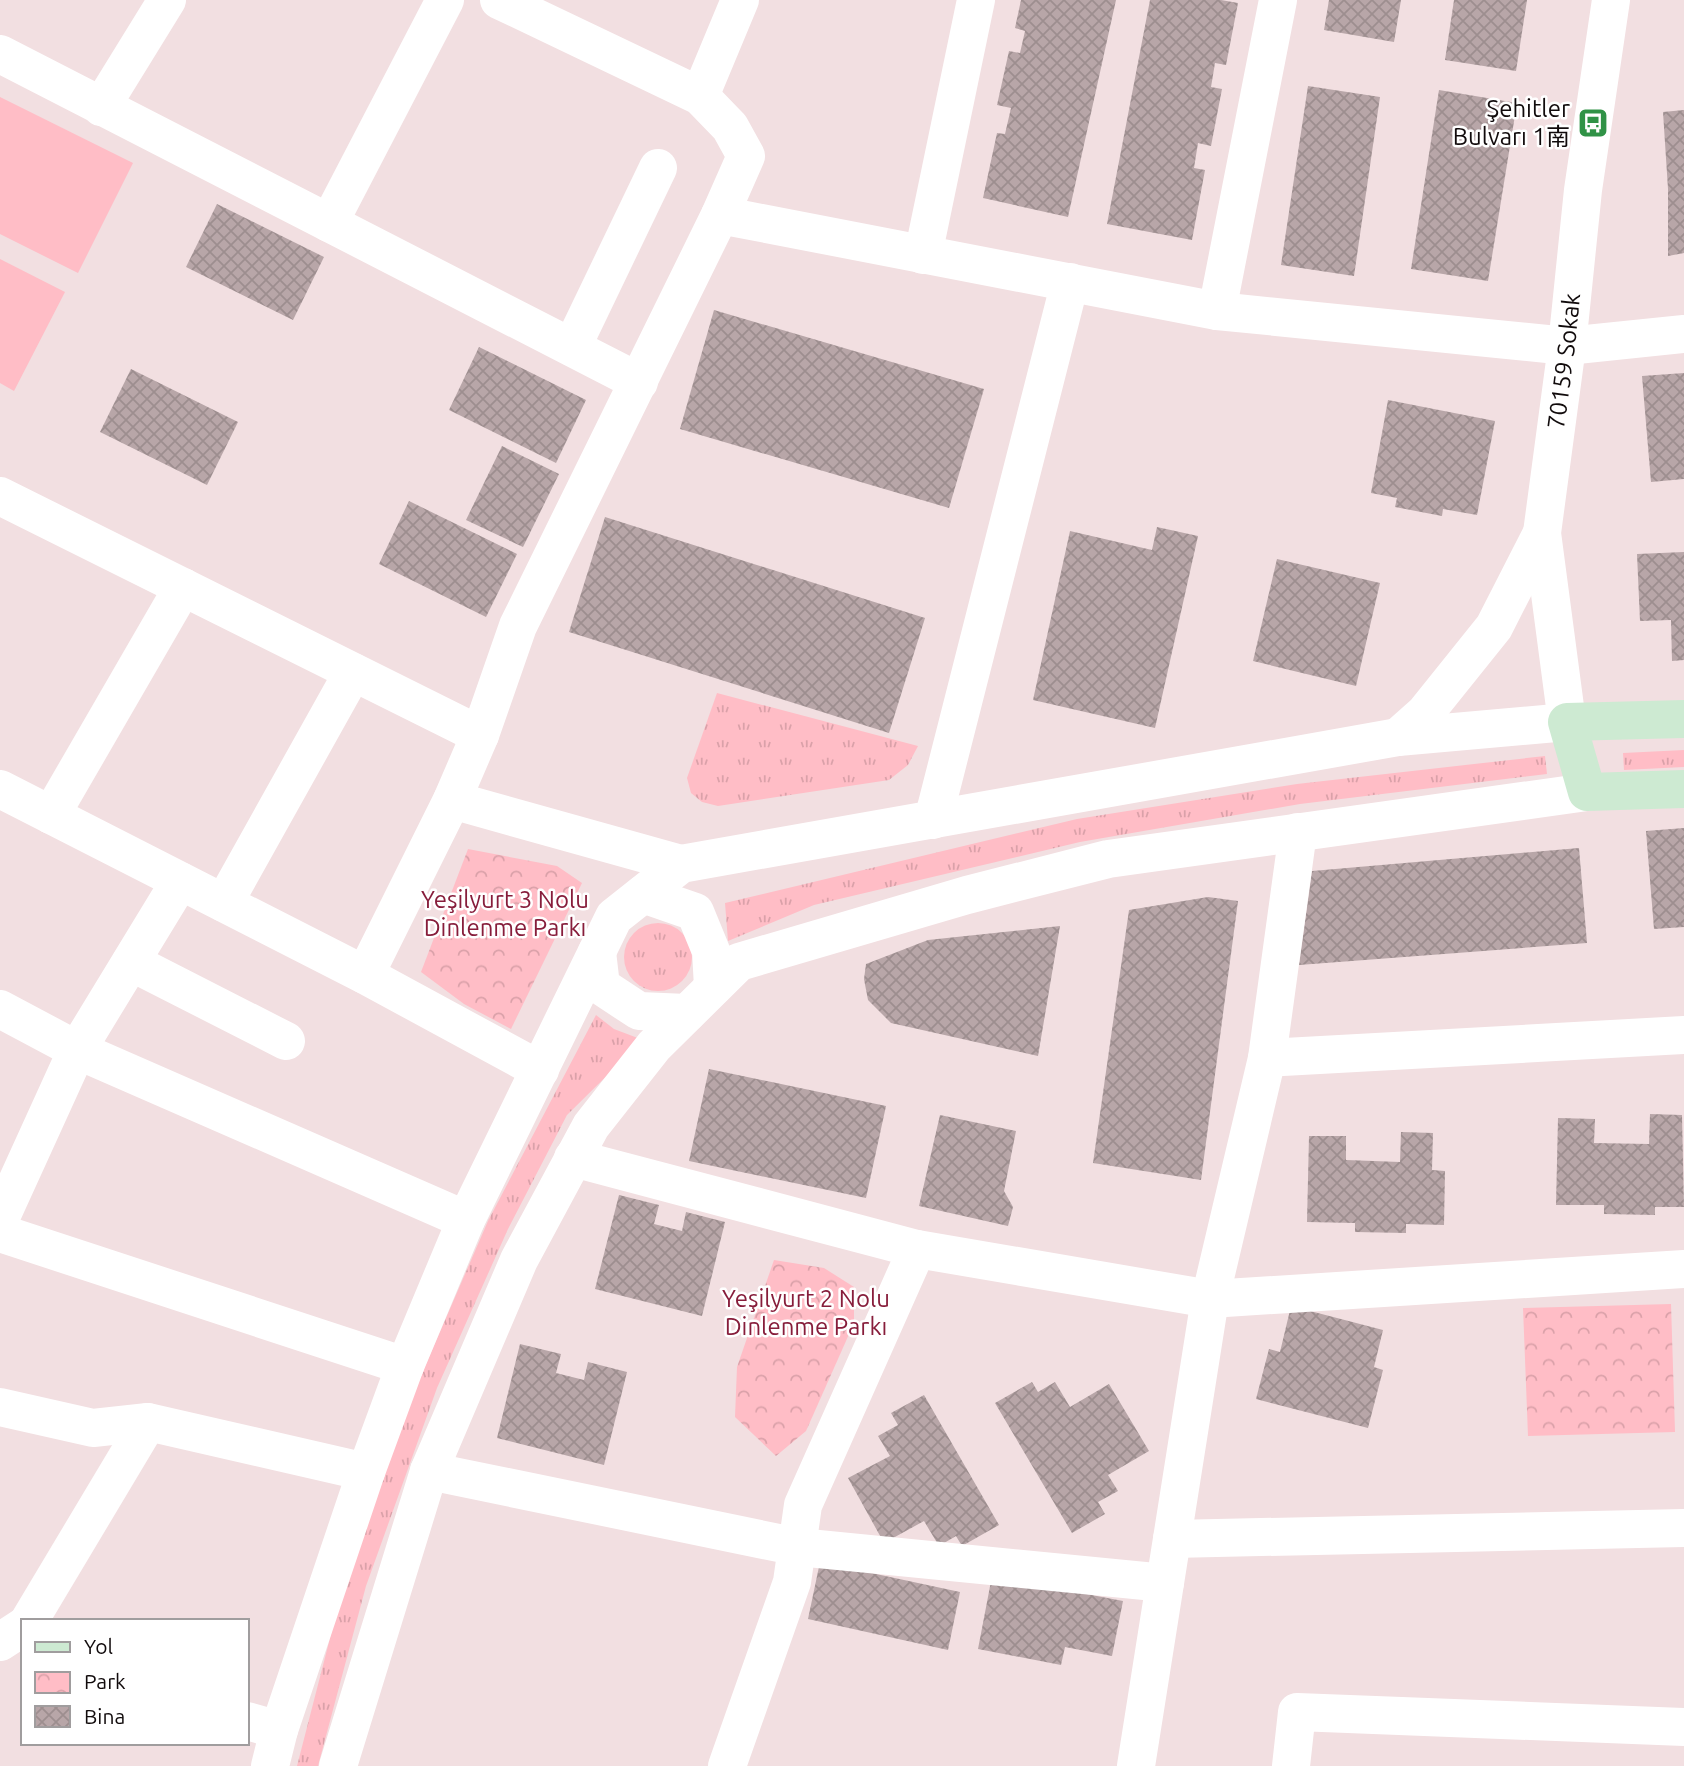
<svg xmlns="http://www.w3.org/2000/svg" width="1684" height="1766" font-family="Ubuntu,'Noto Sans SC',sans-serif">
<defs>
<pattern id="grass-tufts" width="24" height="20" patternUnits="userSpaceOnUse" patternTransform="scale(1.75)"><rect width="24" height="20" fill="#ffbdc6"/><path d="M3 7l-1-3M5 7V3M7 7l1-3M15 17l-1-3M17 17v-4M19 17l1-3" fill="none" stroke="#daa1a9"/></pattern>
<pattern id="park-crowns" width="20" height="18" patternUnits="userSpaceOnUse" patternTransform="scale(1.75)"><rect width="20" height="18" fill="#ffbdc6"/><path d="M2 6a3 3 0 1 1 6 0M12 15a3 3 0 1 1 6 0" fill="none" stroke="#daa1a9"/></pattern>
<pattern id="building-cross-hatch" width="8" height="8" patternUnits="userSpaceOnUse" patternTransform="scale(1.75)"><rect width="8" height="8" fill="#b8a6a8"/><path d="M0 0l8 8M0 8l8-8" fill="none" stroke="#9d8e8f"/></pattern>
</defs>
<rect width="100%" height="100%" fill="#f2dfe1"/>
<g fill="url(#grass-tufts)">
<path d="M 717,693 L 918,746 L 908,765 L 889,780 L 718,806 L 702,802 L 691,793 L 687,778 Z"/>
<path d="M 1684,750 L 1684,767 L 1624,770 L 1623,753 Z"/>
<path d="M 1545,756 L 1547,774 L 1300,804 L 1080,842 L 814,905 L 728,941 L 725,903 L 1077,819 L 1297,784 Z"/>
<circle cx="658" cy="957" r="34"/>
<path d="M 596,1015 L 614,1029 L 643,1040 L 567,1115 L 508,1229 L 437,1388 L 366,1586 L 318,1766 L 297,1766 L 345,1580 L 420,1378 L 488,1221 Z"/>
</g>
<g fill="url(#park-crowns)">
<path d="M 468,849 L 557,866 L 582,883 L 511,1029 L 464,1004 L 421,972 Z"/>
<path d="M 774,1260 L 824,1268 L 854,1287 L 854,1323 L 806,1431 L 776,1456 L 735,1417 L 737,1367 Z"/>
<path d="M 1671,1304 L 1675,1432 L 1528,1436 L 1523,1308 Z"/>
</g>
<g fill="#ffbdc6">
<path d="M 0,97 L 133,163 L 78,273 L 0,234 Z"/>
<path d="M 0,259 L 65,292 L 14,391 L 0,383 Z"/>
</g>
<g fill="url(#building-cross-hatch)">
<path d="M 1021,0 L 1116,0 L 1068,217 L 983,198 L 997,133 L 1005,134 L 1011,108 L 997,105 L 1009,51 L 1020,53 L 1025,31 L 1015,28 Z"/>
<path d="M 1150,0 L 1221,0 L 1238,3 L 1226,65 L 1215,63 L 1211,87 L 1222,89 L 1211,146 L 1198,143 L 1194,168 L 1205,170 L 1192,240 L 1107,224 Z"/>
<path d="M 1329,0 L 1401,0 L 1394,42 L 1324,30 Z"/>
<path d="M 1454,0 L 1527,0 L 1516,71 L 1445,60 Z"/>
<path d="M 1308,86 L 1380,97 L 1354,276 L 1281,265 Z"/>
<path d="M 1439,90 L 1517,103 L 1488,281 L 1411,269 Z"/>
<path d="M 1684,110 L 1684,253 L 1668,256 L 1668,189 L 1663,112 Z"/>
<path d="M 217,204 L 324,257 L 293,320 L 186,267 Z"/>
<path d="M 714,310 L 984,389 L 949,508 L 680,429 Z"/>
<path d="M 479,347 L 586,400 L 556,463 L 449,410 Z"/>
<path d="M 131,369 L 238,422 L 207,485 L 100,432 Z"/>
<path d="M 1684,373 L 1684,479 L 1651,482 L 1642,376 Z"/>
<path d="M 1388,400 L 1495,421 L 1477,515 L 1443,509 L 1442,516 L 1395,507 L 1397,498 L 1371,493 Z"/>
<path d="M 502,446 L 559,474 L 523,547 L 466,520 Z"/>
<path d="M 409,501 L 517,554 L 486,617 L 379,564 Z"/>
<path d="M 605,517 L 925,618 L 889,733 L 569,632 Z"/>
<path d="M 1157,527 L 1198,536 L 1155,728 L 1033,700 L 1070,531 L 1152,550 Z"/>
<path d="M 1684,552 L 1684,660 L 1672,661 L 1671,620 L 1640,621 L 1637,554 Z"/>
<path d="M 1277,559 L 1380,583 L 1356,686 L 1253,661 Z"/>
<path d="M 1684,828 L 1684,927 L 1654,929 L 1646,831 Z"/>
<path d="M 1579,848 L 1587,943 L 1299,965 L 1312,871 Z"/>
<path d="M 1208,897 L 1238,901 L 1201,1180 L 1093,1163 L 1129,910 Z"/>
<path d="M 1060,926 L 1038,1056 L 891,1023 L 868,1000 L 864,979 L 866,964 L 928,940 Z"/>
<path d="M 709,1069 L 886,1106 L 866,1198 L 689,1161 Z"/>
<path d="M 1650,1114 L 1682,1115 L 1684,1207 L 1655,1207 L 1655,1215 L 1604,1214 L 1604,1205 L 1556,1205 L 1558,1118 L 1595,1119 L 1594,1143 L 1649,1144 Z"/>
<path d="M 940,1115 L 1016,1131 L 1004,1191 L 1013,1207 L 1008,1226 L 919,1206 Z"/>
<path d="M 1401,1132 L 1433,1133 L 1432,1170 L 1445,1171 L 1444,1225 L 1406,1224 L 1406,1233 L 1355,1232 L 1355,1223 L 1307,1222 L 1309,1136 L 1346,1136 L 1346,1160 L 1400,1162 Z"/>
<path d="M 619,1195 L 659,1205 L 654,1224 L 682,1231 L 686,1212 L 725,1222 L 702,1316 L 595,1289 Z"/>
<path d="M 1291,1306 L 1383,1330 L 1374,1367 L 1383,1370 L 1368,1428 L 1256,1399 L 1269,1349 L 1280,1352 Z"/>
<path d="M 520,1344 L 561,1354 L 556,1373 L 584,1380 L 588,1362 L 627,1372 L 604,1465 L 497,1438 Z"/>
<path d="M 1032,1382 L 1038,1392 L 1055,1382 L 1070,1407 L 1109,1384 L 1149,1451 L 1108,1475 L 1118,1491 L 1098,1502 L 1105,1514 L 1072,1533 L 995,1403 Z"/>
<path d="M 924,1395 L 999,1525 L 962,1546 L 956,1536 L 939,1546 L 924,1521 L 884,1543 L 848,1478 L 890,1456 L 878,1436 L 898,1425 L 891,1413 Z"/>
<path d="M 820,1562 L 960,1592 L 948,1650 L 808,1619 Z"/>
<path d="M 992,1576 L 1123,1601 L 1112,1656 L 1065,1647 L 1061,1665 L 978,1649 Z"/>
</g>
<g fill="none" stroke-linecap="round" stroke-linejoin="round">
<g stroke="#fff" stroke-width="38">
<path d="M 0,54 L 639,382"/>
<path d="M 700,96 L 740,0"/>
<path d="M 101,107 L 167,0"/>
<path d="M 720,215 L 1217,311 L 1567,346 L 1684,334"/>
<path d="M 329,223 L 445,0"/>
<path d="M 923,255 L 976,0"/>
<path d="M 1217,311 L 1278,0"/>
<path d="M 572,347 L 658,168"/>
<path d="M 0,496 L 480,735"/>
<path id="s1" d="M 1567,722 L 1542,533 L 1567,346 L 1583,190 L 1611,0"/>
<path d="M 0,789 L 365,975 L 540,1070"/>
<path d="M 452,800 L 681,864"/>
<path d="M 51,815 L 183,587"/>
<path d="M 933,820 L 1070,282"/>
<path d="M 224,903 L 353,672"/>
<path d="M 131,962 L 286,1041"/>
<path d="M 365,975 L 452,800 L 480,735 L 518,626 L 720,215 L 746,156 L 730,127 L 700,96 L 499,0"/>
<path d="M 0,1009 L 77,1050 L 466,1220"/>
<path d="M 1267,1058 L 1684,1035"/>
<path d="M 573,1158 L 917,1249 L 1210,1299 L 1684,1269"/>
<path d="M 0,1219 L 77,1050 L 180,881"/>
<path d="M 0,1233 L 405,1366"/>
<path d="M 0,1407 L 93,1428 L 148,1422 L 366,1472"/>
<path d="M 429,1471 L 798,1547 L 1165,1583"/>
<path d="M 1172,1539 L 1684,1528"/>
<path d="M 29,1621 L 148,1422"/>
<path d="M 0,1642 L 23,1627"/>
<path d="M 247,1721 L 279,1730"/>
<path d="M 727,1766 L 792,1582 L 803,1505 L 917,1249"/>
<path d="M 1136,1766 L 1210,1299 L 1267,1058 L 1298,832"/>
<path d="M 1291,1766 L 1297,1712 L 1684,1727"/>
</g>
<g stroke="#fff" stroke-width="38">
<path d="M 1398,737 L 1425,713 L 1494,627 L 1542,533"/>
<path d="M 643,894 L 695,912 L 711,951 L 713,987"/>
<path d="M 597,952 L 601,986 L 639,1011 L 687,1013"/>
<path d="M 270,1766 L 279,1730 L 366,1472 L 405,1366 L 466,1220 L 614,917 L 681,864 L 1398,737 L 1567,722"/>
<path d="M 338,1766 L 429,1471 L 519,1260 L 591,1126 L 654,1046 L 739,962 L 967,895 L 1108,859 L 1587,792"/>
</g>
<path stroke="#cdead2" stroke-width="38" d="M 1684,719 L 1567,722 L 1587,792 L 1684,789"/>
</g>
<defs>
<g id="bus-square" transform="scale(1.575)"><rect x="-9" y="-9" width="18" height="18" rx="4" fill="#309246" stroke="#fff"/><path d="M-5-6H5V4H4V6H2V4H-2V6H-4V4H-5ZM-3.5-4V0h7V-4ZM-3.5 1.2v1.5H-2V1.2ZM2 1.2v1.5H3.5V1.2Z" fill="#fff"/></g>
</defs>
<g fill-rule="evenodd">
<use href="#bus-square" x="1593" y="123"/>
</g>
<g text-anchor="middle" stroke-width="5" stroke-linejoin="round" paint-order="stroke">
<g font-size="24" fill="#110b0c" stroke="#fff" text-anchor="end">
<text x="1570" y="117">Şehitler<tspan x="1570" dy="28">Bulvarı 1南</tspan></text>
</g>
<g font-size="24" fill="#110b0c" stroke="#fff">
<text dy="8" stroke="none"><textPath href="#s1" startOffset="364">70159 Sokak</textPath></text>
</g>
<g font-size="24" fill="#871d3b" stroke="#fff">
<text x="505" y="908">Yeşilyurt 3 Nolu<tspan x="505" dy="28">Dinlenme Parkı</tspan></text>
<text x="806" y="1307">Yeşilyurt 2 Nolu<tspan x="806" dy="28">Dinlenme Parkı</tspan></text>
</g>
</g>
<rect x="21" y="1619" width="228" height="126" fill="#ffffff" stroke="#a09d9e" stroke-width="2"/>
<rect x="35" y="1642" width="35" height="10" fill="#cdead2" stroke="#a09d9e" stroke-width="2"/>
<text x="84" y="1654" font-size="21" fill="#110b0c">Yol</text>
<rect x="35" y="1672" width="35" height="21" fill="url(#park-crowns)" stroke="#a09d9e" stroke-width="2"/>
<text x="84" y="1689" font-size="21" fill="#110b0c">Park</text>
<rect x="35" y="1706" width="35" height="21" fill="url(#building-cross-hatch)" stroke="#a09d9e" stroke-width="2"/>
<text x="84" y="1724" font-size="21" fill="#110b0c">Bina</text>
</svg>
